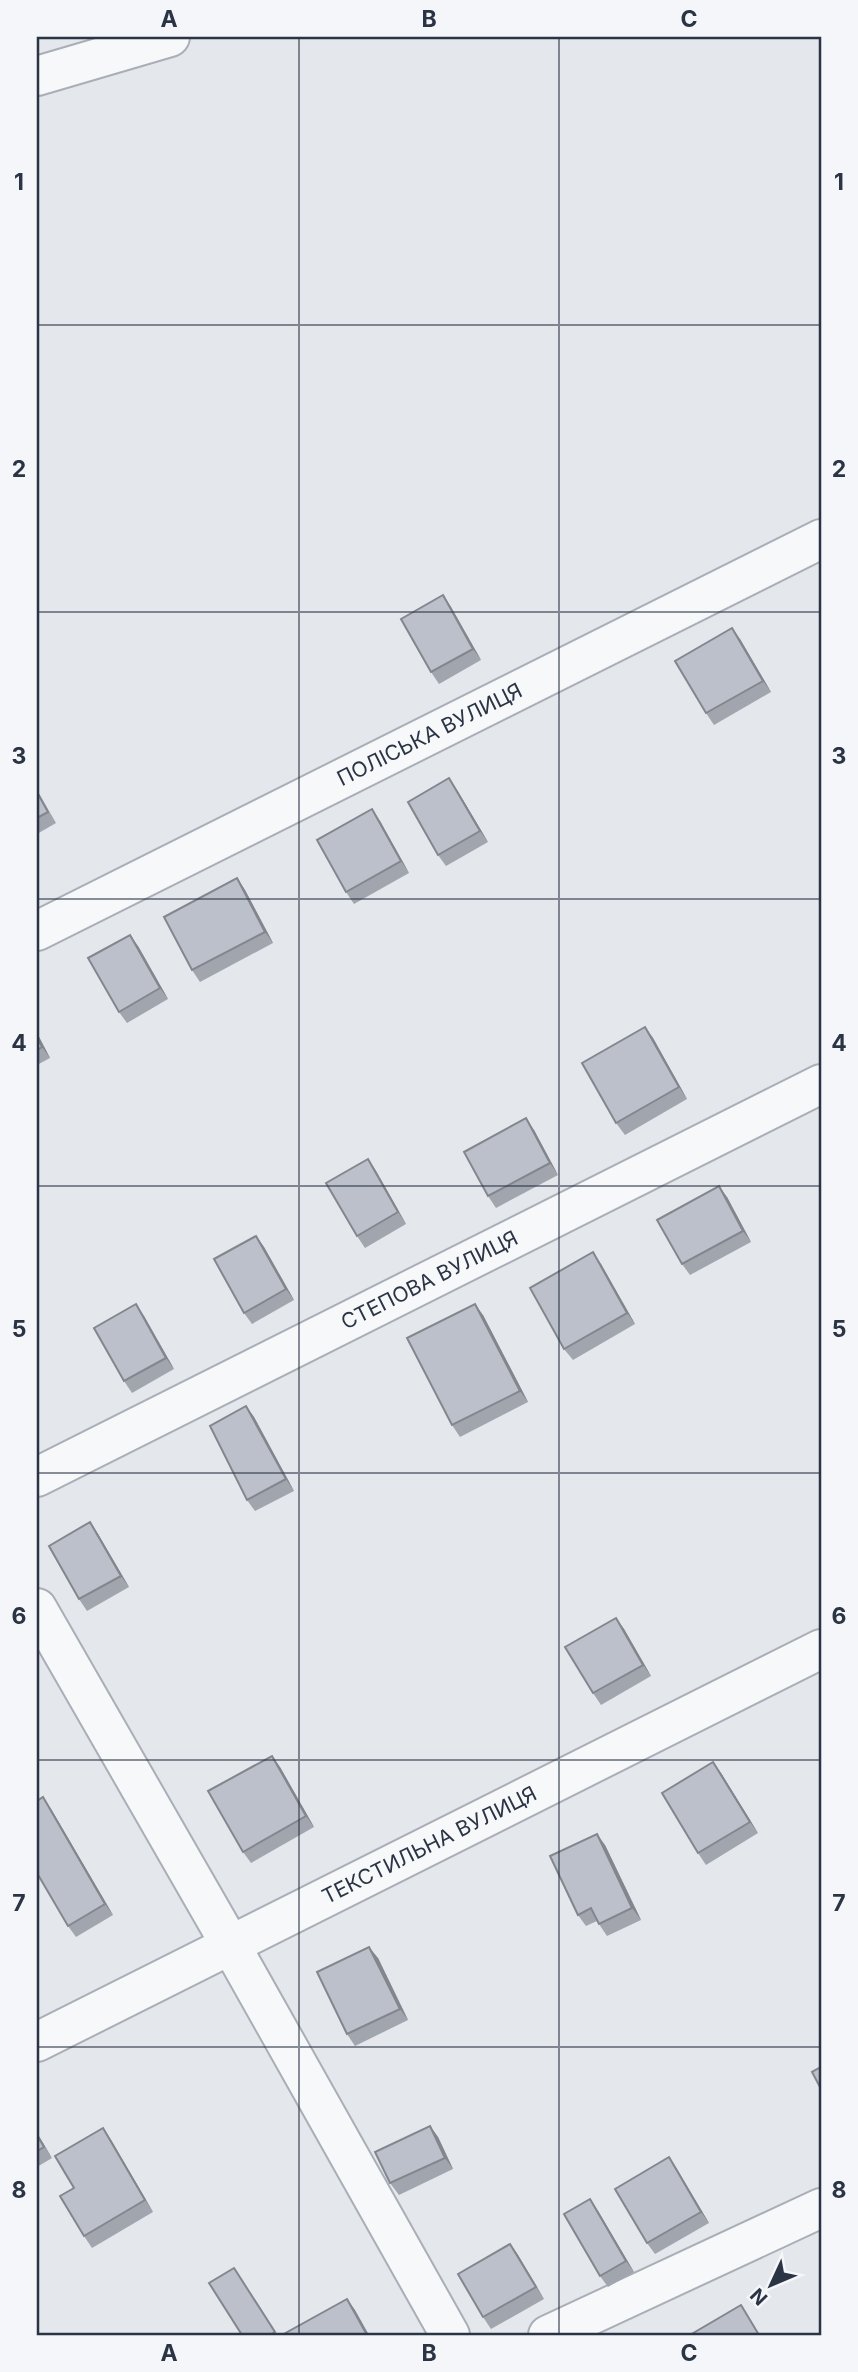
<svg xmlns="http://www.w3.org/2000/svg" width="858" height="2372" font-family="Inter,sans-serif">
<rect width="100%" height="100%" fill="#e4e7ec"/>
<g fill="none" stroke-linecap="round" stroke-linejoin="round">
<g stroke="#a9aeb7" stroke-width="42">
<g id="minor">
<path d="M 37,76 L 170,37"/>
<path id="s1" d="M 37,931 L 821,539"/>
<path id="s2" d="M 37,1477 L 821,1084"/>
<path d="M 37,1608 L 230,1944 L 450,2335"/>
<path id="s3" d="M 37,2042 L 821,1649"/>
<path d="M 548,2335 L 821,2208"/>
</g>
</g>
<use href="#minor" stroke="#f7f8fa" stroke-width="38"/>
</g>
<g fill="#a1a5ae">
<path d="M 443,595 L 451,607 L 481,660 L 439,684 L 431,672 Z"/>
<path d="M 740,639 L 771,692 L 714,725 L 706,713 Z"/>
<path d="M 37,790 L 56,823 L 37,834 Z"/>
<path d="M 457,790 L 488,842 L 446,866 L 438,855 Z"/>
<path d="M 380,821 L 409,873 L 354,904 L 346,892 Z"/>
<path d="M 237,878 L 245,890 L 273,943 L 200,982 L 192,970 Z"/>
<path d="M 138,946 L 168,999 L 127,1023 L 119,1012 Z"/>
<path d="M 645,1027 L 653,1038 L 687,1099 L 625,1135 L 616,1123 Z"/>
<path d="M 37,1033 L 50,1058 L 37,1065 Z"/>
<path d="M 534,1130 L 558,1175 L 496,1208 L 488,1196 Z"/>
<path d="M 368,1159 L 376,1171 L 406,1224 L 365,1248 L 357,1236 Z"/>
<path d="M 727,1197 L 751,1242 L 690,1275 L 682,1264 Z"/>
<path d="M 256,1236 L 264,1247 L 294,1300 L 252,1324 L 244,1313 Z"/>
<path d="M 601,1264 L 635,1324 L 573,1360 L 564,1349 Z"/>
<path d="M 483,1315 L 528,1402 L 460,1437 L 452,1425 Z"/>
<path d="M 144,1316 L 174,1369 L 132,1393 L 124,1381 Z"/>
<path d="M 246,1406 L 254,1417 L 294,1491 L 255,1511 L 247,1500 Z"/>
<path d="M 90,1522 L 98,1534 L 129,1587 L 87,1611 L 79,1599 Z"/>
<path d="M 616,1618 L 624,1629 L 651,1676 L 601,1705 L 593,1693 Z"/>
<path d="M 280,1767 L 314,1827 L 251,1863 L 243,1852 Z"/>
<path d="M 721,1773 L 758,1833 L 706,1865 L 698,1853 Z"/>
<path d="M 51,1809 L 113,1915 L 76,1937 L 68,1926 Z"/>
<path d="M 605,1845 L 641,1920 L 607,1936 L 597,1921 L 586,1926 L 578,1915 Z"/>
<path d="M 378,1958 L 408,2020 L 355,2046 L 347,2034 Z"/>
<path d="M 430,2126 L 438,2137 L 453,2169 L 399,2195 L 390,2183 Z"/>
<path d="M 103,2128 L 111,2140 L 153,2212 L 92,2248 L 84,2236 L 74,2188 Z"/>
<path d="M 37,2133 L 52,2158 L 37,2167 Z"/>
<path d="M 669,2157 L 709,2223 L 655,2254 L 647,2243 Z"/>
<path d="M 598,2211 L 634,2272 L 608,2287 L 600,2276 Z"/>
<path d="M 510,2244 L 518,2255 L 544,2299 L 491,2329 L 483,2317 Z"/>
</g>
<g fill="#83868d">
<path d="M 443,595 L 451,607 L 481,660 L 473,649 Z"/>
<path d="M 732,628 L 740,639 L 771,692 L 763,681 Z"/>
<path d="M 449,778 L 457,790 L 488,842 L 480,831 Z"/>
<path d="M 372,809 L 380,821 L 409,873 L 401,861 Z"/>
<path d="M 237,878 L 245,890 L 273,943 L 265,932 Z"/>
<path d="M 130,935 L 138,946 L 168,999 L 160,988 Z"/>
<path d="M 645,1027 L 653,1038 L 687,1099 L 679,1087 Z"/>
<path d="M 37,1033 L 50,1058 L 42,1047 L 37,1037 Z"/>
<path d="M 526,1118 L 534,1130 L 558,1175 L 550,1163 Z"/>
<path d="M 368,1159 L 376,1171 L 406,1224 L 398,1212 Z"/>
<path d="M 719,1186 L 727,1197 L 751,1242 L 743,1231 Z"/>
<path d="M 256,1236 L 264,1247 L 294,1300 L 286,1289 Z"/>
<path d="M 593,1252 L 601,1264 L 635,1324 L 627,1313 Z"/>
<path d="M 136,1304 L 144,1316 L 174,1369 L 166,1358 Z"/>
<path d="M 475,1304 L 483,1315 L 528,1402 L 520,1391 Z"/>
<path d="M 246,1406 L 254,1417 L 294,1491 L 286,1479 Z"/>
<path d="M 90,1522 L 98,1534 L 129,1587 L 121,1576 Z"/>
<path d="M 616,1618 L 624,1629 L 651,1676 L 643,1665 Z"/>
<path d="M 272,1756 L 280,1767 L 314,1827 L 306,1816 Z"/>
<path d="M 713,1762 L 721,1773 L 758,1833 L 750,1822 Z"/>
<path d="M 43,1797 L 51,1809 L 113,1915 L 105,1904 Z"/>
<path d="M 597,1834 L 605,1845 L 641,1920 L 632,1908 Z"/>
<path d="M 369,1947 L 378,1958 L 408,2020 L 400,2009 Z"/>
<path d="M 430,2126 L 438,2137 L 453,2169 L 445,2158 Z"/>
<path d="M 103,2128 L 111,2140 L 153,2212 L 145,2200 Z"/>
<path d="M 37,2133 L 52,2158 L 37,2135 Z"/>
<path d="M 669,2157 L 677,2169 L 709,2223 L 701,2212 Z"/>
<path d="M 590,2199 L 598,2211 L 634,2272 L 626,2261 Z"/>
<path d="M 510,2244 L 518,2255 L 544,2299 L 536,2287 Z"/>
<path d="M 347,2299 L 355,2310 L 369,2335 L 367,2335 Z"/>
</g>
<g fill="#bbc0ca" stroke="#83868d" stroke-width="2">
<path d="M 443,595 L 473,649 L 431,672 L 401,619 Z"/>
<path d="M 732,628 L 763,681 L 706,713 L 675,661 Z"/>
<path d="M 449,778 L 480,831 L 438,855 L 408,802 Z"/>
<path d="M 37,792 L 48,812 L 37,818 Z"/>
<path d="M 372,809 L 401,861 L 346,892 L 317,840 Z"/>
<path d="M 237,878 L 265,932 L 192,970 L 164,917 Z"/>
<path d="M 130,935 L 160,988 L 119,1012 L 88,958 Z"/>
<path d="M 645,1027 L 679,1087 L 616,1123 L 582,1063 Z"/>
<path d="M 37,1037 L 42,1047 L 37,1050 Z"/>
<path d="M 526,1118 L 550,1163 L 488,1196 L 464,1152 Z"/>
<path d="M 368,1159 L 398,1212 L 357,1236 L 326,1183 Z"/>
<path d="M 719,1186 L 743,1231 L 682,1264 L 657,1220 Z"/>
<path d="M 256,1236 L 286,1289 L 244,1313 L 214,1259 Z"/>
<path d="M 593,1252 L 627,1313 L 564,1349 L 530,1288 Z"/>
<path d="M 136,1304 L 166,1358 L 124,1381 L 94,1328 Z"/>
<path d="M 475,1304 L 520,1391 L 452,1425 L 407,1338 Z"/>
<path d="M 246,1406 L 286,1479 L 247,1500 L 210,1426 Z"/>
<path d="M 90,1522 L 121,1576 L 79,1599 L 49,1546 Z"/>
<path d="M 616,1618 L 643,1665 L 593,1693 L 565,1647 Z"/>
<path d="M 272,1756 L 306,1816 L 243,1852 L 208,1791 Z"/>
<path d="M 713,1762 L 750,1822 L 698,1853 L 662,1793 Z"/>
<path d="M 43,1797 L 105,1904 L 68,1926 L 37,1873 L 37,1801 Z"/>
<path d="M 597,1834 L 632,1908 L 599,1924 L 591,1908 L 578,1915 L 550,1856 Z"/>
<path d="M 369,1947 L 400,2009 L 347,2034 L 317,1972 Z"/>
<path d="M 821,2067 L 821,2089 L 812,2072 Z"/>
<path d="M 430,2126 L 445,2158 L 390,2183 L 375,2152 Z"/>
<path d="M 103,2128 L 145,2200 L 84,2236 L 60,2196 L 74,2188 L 55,2156 Z"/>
<path d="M 37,2135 L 44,2147 L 37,2151 Z"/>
<path d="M 669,2157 L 701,2212 L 647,2243 L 615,2189 Z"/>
<path d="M 590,2199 L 626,2261 L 600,2276 L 564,2214 Z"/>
<path d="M 510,2244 L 536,2287 L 483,2317 L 458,2274 Z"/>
<path d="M 234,2268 L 275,2332 L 270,2335 L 242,2335 L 209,2283 Z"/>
<path d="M 347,2299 L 367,2335 L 282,2335 Z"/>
<path d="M 741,2305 L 759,2335 L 690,2335 Z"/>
</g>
<path fill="none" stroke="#2b3445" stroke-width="2" stroke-opacity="0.55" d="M 299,37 L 299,2335M 559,37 L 559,2335M 37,325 L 821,325M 37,612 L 821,612M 37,899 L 821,899M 37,1186 L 821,1186M 37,1473 L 821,1473M 37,1760 L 821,1760M 37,2047 L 821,2047"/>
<g text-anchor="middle" stroke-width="5" stroke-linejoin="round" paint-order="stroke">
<g font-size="21" fill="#2b3445" stroke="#f4f6f9">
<text dy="7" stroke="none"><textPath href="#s1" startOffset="439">ПОЛІСЬКА ВУЛИЦЯ</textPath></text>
<text dy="7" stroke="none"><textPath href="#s2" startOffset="439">СТЕПОВА ВУЛИЦЯ</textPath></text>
<text dy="7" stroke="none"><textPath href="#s3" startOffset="439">ТЕКСТИЛЬНА ВУЛИЦЯ</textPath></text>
</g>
</g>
<rect width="858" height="2372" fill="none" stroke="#f4f6f9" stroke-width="77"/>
<g transform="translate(771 2285) rotate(226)" stroke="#f4f6f9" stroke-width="5" paint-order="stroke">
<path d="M0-5L12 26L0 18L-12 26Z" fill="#2b3445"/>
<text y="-10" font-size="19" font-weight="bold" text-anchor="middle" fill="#2b3445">N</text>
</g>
<rect x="38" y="38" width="782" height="2296" fill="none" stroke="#2b3445" stroke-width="2.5"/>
<g font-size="23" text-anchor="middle" font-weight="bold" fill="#2b3445">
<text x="169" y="27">A</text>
<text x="429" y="27">B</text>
<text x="689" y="27">C</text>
<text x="19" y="190">1</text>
<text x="839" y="190">1</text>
<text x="19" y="477">2</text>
<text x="839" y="477">2</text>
<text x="19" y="764">3</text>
<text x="839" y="764">3</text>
<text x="19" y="1051">4</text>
<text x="839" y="1051">4</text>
<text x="19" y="1337">5</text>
<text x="839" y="1337">5</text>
<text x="19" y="1624">6</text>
<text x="839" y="1624">6</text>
<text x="19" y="1911">7</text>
<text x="839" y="1911">7</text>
<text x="19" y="2198">8</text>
<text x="839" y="2198">8</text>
<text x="169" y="2361">A</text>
<text x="429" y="2361">B</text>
<text x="689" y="2361">C</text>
</g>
</svg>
